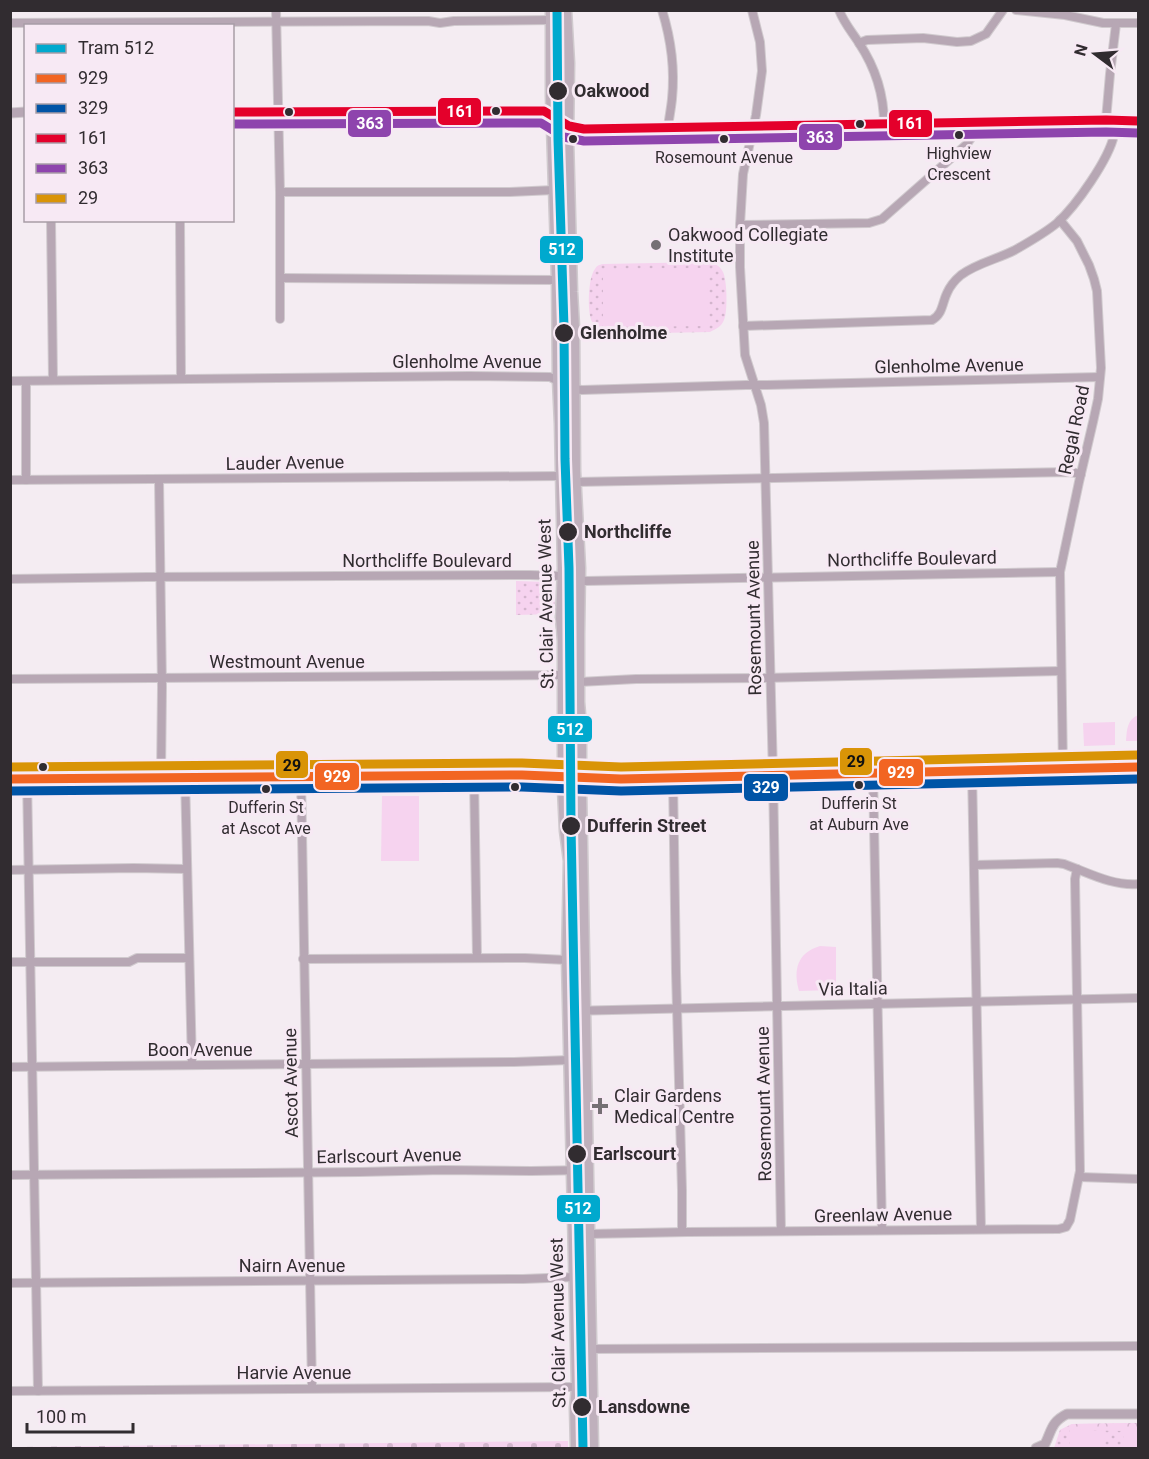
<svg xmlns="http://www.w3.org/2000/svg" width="1149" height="1459" font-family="Roboto,sans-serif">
<defs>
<pattern id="grass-dots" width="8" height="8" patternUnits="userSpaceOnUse" patternTransform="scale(1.5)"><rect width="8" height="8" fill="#f6d3ef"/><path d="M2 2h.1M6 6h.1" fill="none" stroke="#d3b5cd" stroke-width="1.8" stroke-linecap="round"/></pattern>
<pattern id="forest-crowns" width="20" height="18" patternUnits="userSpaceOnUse" patternTransform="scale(1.5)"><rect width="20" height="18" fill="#f6d3ef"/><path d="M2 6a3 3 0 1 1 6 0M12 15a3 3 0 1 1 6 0" fill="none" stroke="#d3b5cd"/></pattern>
<pattern id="cemetery-stones" width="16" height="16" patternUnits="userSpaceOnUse" patternTransform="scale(1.5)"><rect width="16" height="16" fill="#f6d3ef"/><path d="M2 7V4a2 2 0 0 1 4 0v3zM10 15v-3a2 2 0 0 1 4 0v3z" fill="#d3b5cd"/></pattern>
</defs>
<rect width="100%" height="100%" fill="#f4ecf2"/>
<g fill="url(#grass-dots)">
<path d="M 708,262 C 715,263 720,266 723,272 C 727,280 728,312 724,320 C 722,326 716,329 710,332 L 606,334 C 600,332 595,328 592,322 C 587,312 588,277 595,269 C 597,265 599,265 603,264 Z"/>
<path d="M 516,581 L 547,582 L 547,589 L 554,589 L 555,614 L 516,615 Z"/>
<path d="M 1138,1423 L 1138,1448 L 1054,1448 L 1060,1430 L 1072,1424 Z"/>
</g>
<path fill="url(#forest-crowns)" d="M 1138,1423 L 1138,1448 L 1123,1448 L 1124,1431 L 1060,1430 L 1072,1424 Z"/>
<path fill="url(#cemetery-stones)" d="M 568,1441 L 568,1448 L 10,1448 L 11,1447 Z"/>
<g fill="#f6d3ef">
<path d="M 707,268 L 708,326 L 603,327 L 603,269 Z"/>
<path d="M 1138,715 L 1138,741 L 1126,741 C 1127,729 1127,720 1138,715 Z"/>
<path d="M 1115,722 L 1115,745 L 1084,746 L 1083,723 Z"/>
<path d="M 382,796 L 419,796 L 419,861 L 381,861 Z"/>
<path d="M 820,946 L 836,947 L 836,987 L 834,990 L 799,991 C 793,970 797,953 820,946 Z"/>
<path d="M 1070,1429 L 1105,1431 L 1104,1448 L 1070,1448 Z"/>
</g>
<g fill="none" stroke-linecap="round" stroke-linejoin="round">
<g stroke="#d0cace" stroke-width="10">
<g id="minor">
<path d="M 276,10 L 280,192 L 280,319"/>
<path d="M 662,10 C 671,39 675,69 672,99 C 671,109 669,118 668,128"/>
<path d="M 752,10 L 760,42 L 762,71 L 756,115 L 743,174 L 740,225 L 740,267 L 745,355 L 761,405 L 764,423 L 773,775 L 781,1231"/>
<path d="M 839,10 C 844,23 852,32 859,43 C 875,67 884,95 884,124"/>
<path d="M 1016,10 L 1065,15 L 1103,23 L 1138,23"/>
<path d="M 10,23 L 428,21 L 440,23 L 454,21 L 552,20"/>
<path d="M 859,43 L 867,40 L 923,38 L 957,42 L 971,41 L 986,34 L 1003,10"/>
<path d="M 1106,120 L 1110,74 L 1116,24"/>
<path d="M 280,192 L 510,192 L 554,190"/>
<path d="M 51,220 L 53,380"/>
<path d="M 180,220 L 181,379"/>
<path d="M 1060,220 L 1077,241 L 1089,265 L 1094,279 L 1097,291 L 1101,368 L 1098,399 L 1093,422 L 1079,482 L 1060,572 L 1063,769"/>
<path d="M 740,225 L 869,223 L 882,219 L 966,145 L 974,134 L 976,123"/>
<path d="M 281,278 L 557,280"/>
<path d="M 743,326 L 932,320 C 943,314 942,303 947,293 C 950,286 955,280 961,275 C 977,263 998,259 1015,250 C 1029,242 1045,233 1057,223 C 1076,206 1109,159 1114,135 C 1115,130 1115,126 1114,121"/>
<path d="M 10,381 L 469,376 L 550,377 L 574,389 L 582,390 L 746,385 L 767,385 L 1100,377"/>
<path d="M 26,381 L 26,480"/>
<path d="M 159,479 L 162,687 L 161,777"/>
<path d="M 10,480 L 561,476"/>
<path d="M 576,482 L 1070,472 L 1081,474"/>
<path d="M 10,579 L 147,577 L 530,575 L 562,576 L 586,581 L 1060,572"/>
<path d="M 10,679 L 564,675"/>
<path d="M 579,682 L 636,679 L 763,678 L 1061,671"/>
<path d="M 972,771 L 981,1229"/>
<path d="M 873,773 L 882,1230"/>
<path d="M 474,776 L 477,958"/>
<path d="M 185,777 L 192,1065"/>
<path d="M 301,777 L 312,1388"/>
<path d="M 673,778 L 676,972 L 682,1190 L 682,1232"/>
<path d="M 27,779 L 38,1391"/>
<path d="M 974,865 L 1057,863 L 1064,864 C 1089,873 1112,886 1138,884"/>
<path d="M 10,870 L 134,868 L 186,869"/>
<path d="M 303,959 L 525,958 L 567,960"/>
<path d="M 10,962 L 129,962 L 137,958 L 188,958"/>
<path d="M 569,1011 L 1138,998"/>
<path d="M 10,1067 L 514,1062 L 570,1060"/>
<path d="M 10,1175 L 360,1172 L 443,1170 L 531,1171 L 587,1170"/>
<path d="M 1079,1177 L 1138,1179"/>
<path d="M 588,1234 L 687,1232 L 1059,1229 L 1066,1227 L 1070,1220 L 1080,1171 L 1075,879 L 1077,869"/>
<path d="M 10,1283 L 523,1279 L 574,1277"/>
<path d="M 590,1349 L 1138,1346"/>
<path d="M 10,1391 L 577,1387"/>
</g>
</g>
<g stroke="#d0cace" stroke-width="11">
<g id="tertiary">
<path d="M 232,112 L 544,111 C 553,115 560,122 569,126 C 581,131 599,128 612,128 L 1106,120 L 1138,121"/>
<path d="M 10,113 L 26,112"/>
<path d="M 1036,1448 L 1045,1444 C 1052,1430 1051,1422 1067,1414 L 1138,1414"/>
</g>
</g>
<g stroke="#d0cace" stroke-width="13">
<g id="secondary">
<path d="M 551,10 L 551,96 L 557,280 L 558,380 L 560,424 L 563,568 L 561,618 L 563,641 L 563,789 L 565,831 L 569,861 L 567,960 L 577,1387 L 575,1408 L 576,1448"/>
<path d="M 566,10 L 569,63 L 568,139 L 572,292 L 574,327 L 575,471 L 580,568 L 579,634 L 579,702 L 581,726 L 581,789 L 593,1448"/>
<path d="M 10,779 L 522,775 L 621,779 L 1138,767"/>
</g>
</g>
<use href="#minor" stroke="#b7a7b4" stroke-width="8"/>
<use href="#tertiary" stroke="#b7a7b4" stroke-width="9"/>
<use href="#secondary" stroke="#bfb0bc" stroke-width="10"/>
<g stroke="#f7e9f4" stroke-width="14">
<path id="bus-1" d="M 10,779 L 522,775 L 621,779 L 1138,767"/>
</g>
<g stroke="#f7e9f4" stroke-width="14">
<path id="bus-2" d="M 10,791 L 522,787 L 621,791 L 1138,779"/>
</g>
<g stroke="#f7e9f4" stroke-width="14">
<path id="bus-3" d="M 232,112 L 544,111 L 569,126 L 584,129 L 1106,120 L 1138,121"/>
</g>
<g stroke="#f7e9f4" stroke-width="14">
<path id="bus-4" d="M 232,124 L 541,123 L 564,137 L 584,141 L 1106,132 L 1138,133"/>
</g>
<g stroke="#f7e9f4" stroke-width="14">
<path id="bus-5" d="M 10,767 L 522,763 L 621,767 L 1138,755"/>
</g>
<use href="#bus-1" stroke="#f26522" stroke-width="9"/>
<use href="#bus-2" stroke="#0054a6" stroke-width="9"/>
<use href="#bus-3" stroke="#e4002b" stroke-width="9"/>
<use href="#bus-4" stroke="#8e44ad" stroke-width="9"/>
<use href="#bus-5" stroke="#d99407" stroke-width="9"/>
<g stroke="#f7e9f4" stroke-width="14">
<path id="tram-1" d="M 557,10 L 558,139 L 564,327 L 565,459 L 569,568 L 571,826 L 583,1448"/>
</g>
<use href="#tram-1" stroke="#00a9ce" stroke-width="9"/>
</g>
<g fill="#312c30" stroke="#f7e9f4" stroke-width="2">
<circle cx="558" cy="91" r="10"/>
<circle cx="496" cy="111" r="5"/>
<circle cx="289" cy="112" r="5"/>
<circle cx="860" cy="124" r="5"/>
<circle cx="959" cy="135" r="5"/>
<circle cx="573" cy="139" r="5"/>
<circle cx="724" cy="139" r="5"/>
<circle cx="564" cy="333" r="10"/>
<circle cx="568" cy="532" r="10"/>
<circle cx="43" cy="767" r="5"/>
<circle cx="859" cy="785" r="5"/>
<circle cx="515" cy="787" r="5"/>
<circle cx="266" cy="789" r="5"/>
<circle cx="571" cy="826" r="10"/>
<circle cx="577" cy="1154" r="10"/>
<circle cx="582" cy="1407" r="10"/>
</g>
<g fill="#756f74" stroke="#f7e9f4" stroke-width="2">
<circle cx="656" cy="245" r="6"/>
<path d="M597 1097h6v6h6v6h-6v6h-6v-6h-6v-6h6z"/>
</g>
<g text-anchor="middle" stroke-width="6" stroke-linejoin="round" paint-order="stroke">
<g font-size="16" fill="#312c30" stroke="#f7e9f4">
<text x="959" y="159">Highview<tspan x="959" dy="21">Crescent</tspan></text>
<text x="724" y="163">Rosemount Avenue</text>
<text x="859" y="809">Dufferin St<tspan x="859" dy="21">at Auburn Ave</tspan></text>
<text x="266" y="813">Dufferin St<tspan x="266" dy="21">at Ascot Ave</tspan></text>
</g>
<g font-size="18" font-weight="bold" fill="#312c30" stroke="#f7e9f4" text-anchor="start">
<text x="574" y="97">Oakwood</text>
<text x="580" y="339">Glenholme</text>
<text x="584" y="538">Northcliffe</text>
<text x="587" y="832">Dufferin Street</text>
<text x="593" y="1160">Earlscourt</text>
<text x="598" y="1413">Lansdowne</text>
</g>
<g font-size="18" fill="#312c30" stroke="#f7e9f4" text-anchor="start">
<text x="668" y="241">Oakwood Collegiate<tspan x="668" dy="21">Institute</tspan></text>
<text x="614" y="1102">Clair Gardens<tspan x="614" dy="21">Medical Centre</tspan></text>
</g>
<g font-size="18" fill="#312c30" stroke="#f7e9f4">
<text x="467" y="368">Glenholme Avenue</text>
<text transform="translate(949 366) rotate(-1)" y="6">Glenholme Avenue</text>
<text transform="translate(1074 430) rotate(-78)" y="6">Regal Road</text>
<text transform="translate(285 463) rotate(-1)" y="6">Lauder Avenue</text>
<text transform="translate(912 559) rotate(-1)" y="6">Northcliffe Boulevard</text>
<text x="427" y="567">Northcliffe Boulevard</text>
<text transform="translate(546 604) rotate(-91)" y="6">St. Clair Avenue West</text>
<text transform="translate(754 618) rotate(-91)" y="6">Rosemount Avenue</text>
<text x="287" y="668">Westmount Avenue</text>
<text transform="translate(853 989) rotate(-1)" y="6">Via Italia</text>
<text x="200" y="1056">Boon Avenue</text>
<text transform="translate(291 1083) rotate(-91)" y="6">Ascot Avenue</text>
<text transform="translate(764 1104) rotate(-91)" y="6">Rosemount Avenue</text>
<text transform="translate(389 1156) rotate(-1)" y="6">Earlscourt Avenue</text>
<text transform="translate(883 1215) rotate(-1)" y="6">Greenlaw Avenue</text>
<text x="292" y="1272">Nairn Avenue</text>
<text transform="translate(558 1323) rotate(-91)" y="6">St. Clair Avenue West</text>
<text x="294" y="1379">Harvie Avenue</text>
</g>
</g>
<g stroke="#f7e9f4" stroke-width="2">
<rect x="437" y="97" width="45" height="29" rx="6" fill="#e4002b"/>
<rect x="888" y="109" width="45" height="29" rx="6" fill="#e4002b"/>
<rect x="347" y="109" width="45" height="29" rx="6" fill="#8e44ad"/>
<rect x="798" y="123" width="45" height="28" rx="6" fill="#8e44ad"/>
<rect x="539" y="235" width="45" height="29" rx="6" fill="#00a9ce"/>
<rect x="547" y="715" width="46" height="28" rx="6" fill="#00a9ce"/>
<rect x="839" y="747" width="34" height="29" rx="6" fill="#d99407"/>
<rect x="275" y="750" width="34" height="29" rx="6" fill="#d99407"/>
<rect x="878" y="758" width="46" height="29" rx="6" fill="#f26522"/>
<rect x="314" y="762" width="46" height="29" rx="6" fill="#f26522"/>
<rect x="743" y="773" width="46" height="29" rx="6" fill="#0054a6"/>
<rect x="556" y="1194" width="45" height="29" rx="6" fill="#00a9ce"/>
</g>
<g font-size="16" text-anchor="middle" font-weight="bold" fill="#fff">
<text x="460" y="117">161</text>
<text x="910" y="129">161</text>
<text x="370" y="129">363</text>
<text x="820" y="143">363</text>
<text x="562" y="255">512</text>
<text x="570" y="735">512</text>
<text x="901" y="778">929</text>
<text x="337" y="782">929</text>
<text x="766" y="793">329</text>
<text x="578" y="1214">512</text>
</g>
<g font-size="16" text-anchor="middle" font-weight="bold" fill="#111">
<text x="856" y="767">29</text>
<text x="292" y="771">29</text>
</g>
<rect width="1149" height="1459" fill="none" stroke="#312c30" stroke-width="24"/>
<rect x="24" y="24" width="210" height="198" fill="#f7e9f4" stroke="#a89da6" stroke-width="1.5"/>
<rect x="36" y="44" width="30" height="9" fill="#00a9ce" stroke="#a89da6" stroke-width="1.5"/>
<text x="78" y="54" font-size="18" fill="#312c30">Tram 512</text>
<rect x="36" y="74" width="30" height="9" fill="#f26522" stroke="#a89da6" stroke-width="1.5"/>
<text x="78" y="84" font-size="18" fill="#312c30">929</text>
<rect x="36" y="104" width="30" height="9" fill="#0054a6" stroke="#a89da6" stroke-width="1.5"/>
<text x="78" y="114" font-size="18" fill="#312c30">329</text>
<rect x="36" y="134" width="30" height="9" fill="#e4002b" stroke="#a89da6" stroke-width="1.5"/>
<text x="78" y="144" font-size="18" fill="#312c30">161</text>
<rect x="36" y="164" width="30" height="9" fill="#8e44ad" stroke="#a89da6" stroke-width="1.5"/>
<text x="78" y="174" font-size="18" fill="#312c30">363</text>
<rect x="36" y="194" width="30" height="9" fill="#d99407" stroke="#a89da6" stroke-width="1.5"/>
<text x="78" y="204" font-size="18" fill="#312c30">29</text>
<g transform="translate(1095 54) rotate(286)" stroke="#f7e9f4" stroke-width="4.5" paint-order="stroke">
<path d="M0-4.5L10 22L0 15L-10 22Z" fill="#312c30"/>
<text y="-9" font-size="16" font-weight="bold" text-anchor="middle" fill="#312c30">N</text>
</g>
<path d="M27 1423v9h106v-9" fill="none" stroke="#312c30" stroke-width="3"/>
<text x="36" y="1423" font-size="18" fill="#312c30" stroke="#f7e9f4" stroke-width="4.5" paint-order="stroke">100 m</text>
</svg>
